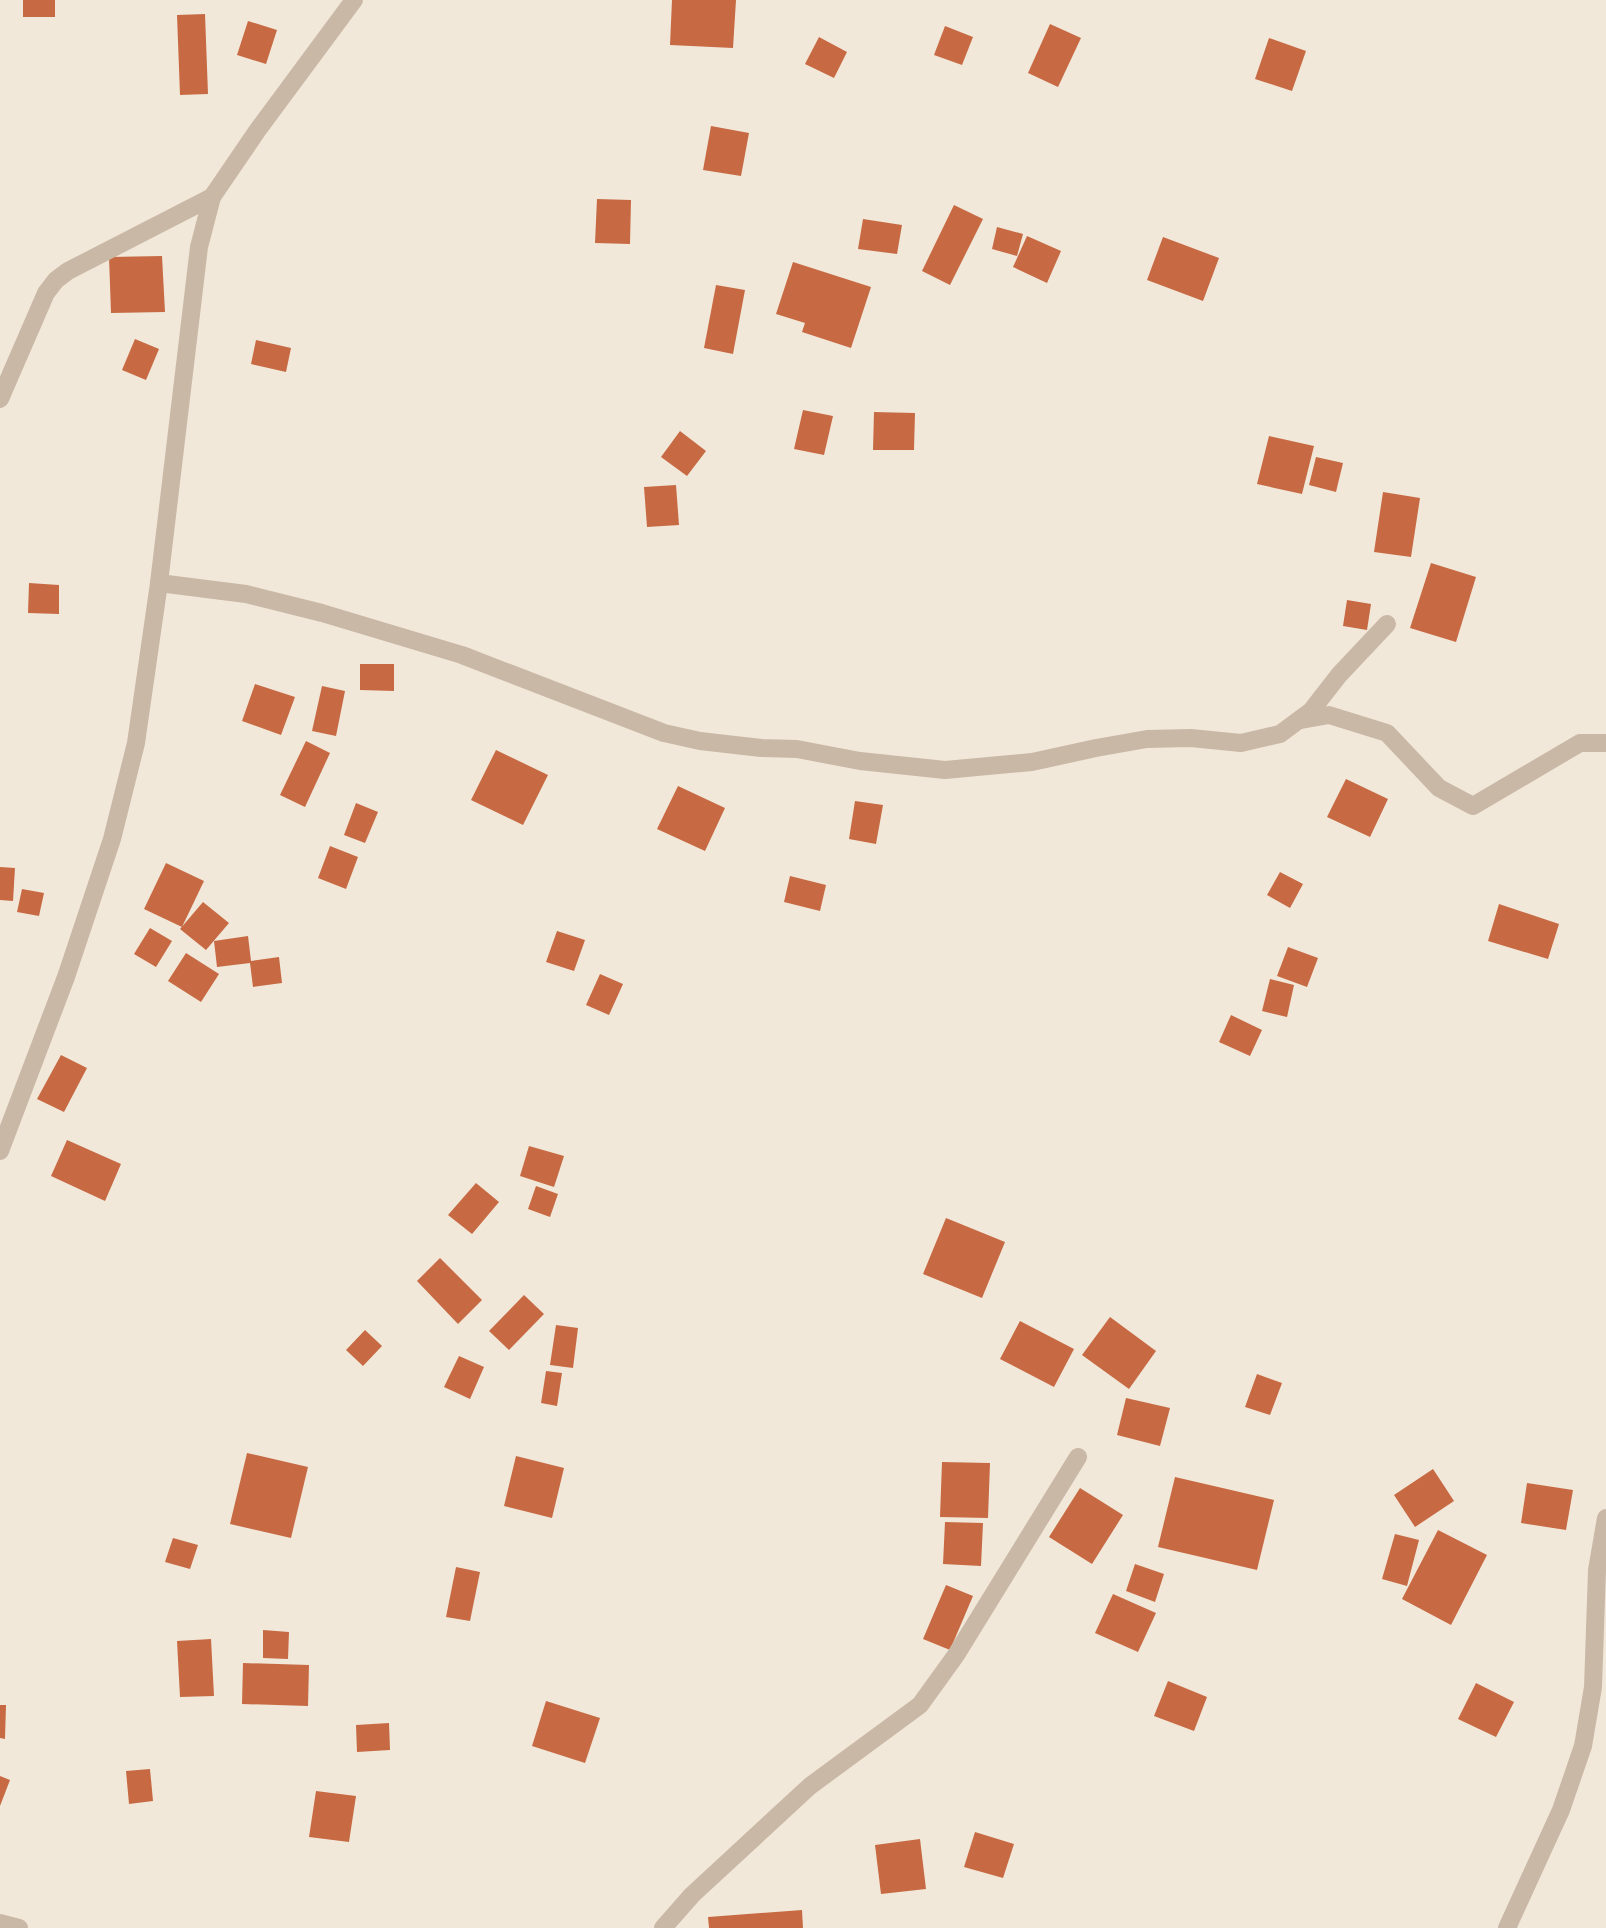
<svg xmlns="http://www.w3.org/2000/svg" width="1606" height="1928" font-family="'Titillium Web',sans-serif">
<rect width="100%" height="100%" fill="#f2e8da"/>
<g fill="#c76a43">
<rect x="23" y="0" width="32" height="17"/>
<path d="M 672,0 L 736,0 L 733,48 L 670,45 Z"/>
<path d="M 205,14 L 208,94 L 180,95 L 177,15 Z"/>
<path d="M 248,21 L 277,30 L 266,64 L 237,55 Z"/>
<path d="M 1050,24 L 1081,38 L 1058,87 L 1028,73 Z"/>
<path d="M 945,26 L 973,37 L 962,65 L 934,55 Z"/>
<path d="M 819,37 L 847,52 L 834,78 L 805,64 Z"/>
<path d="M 1269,38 L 1306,51 L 1292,91 L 1255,79 Z"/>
<path d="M 711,126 L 749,133 L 741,176 L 703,170 Z"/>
<path d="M 597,199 L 631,200 L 630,244 L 595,243 Z"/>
<path d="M 954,205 L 983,219 L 950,285 L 922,271 Z"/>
<path d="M 863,219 L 902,225 L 897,254 L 858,249 Z"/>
<path d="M 997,227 L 1023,234 L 1017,256 L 992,249 Z"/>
<path d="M 1027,236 L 1061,251 L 1047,283 L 1013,267 Z"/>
<path d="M 1163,237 L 1219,258 L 1203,301 L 1147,280 Z"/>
<path d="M 162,256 L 165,312 L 111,313 L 109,257 Z"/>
<path d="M 793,262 L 871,287 L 851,348 L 802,332 L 805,323 L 776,314 Z"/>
<path d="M 716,285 L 745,290 L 733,354 L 704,348 Z"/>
<path d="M 135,339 L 159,349 L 146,380 L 122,370 Z"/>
<path d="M 256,340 L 291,348 L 286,372 L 251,364 Z"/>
<path d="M 803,410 L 833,416 L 824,455 L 794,449 Z"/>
<path d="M 874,412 L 915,413 L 914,450 L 873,450 Z"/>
<path d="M 680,431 L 706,451 L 687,476 L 661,457 Z"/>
<path d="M 1269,436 L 1314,446 L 1302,494 L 1257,484 Z"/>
<path d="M 1316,457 L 1343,463 L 1336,492 L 1309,485 Z"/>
<path d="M 676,485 L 679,525 L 647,527 L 644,487 Z"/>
<path d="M 1383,492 L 1420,498 L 1411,557 L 1374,552 Z"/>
<path d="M 1431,563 L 1476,577 L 1456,642 L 1410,628 Z"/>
<path d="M 29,583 L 59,585 L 59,614 L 28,613 Z"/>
<path d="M 1347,600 L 1371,604 L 1367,630 L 1343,626 Z"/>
<path d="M 360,664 L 394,664 L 394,691 L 360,690 Z"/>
<path d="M 255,684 L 295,697 L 281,735 L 242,721 Z"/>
<path d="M 322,686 L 345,691 L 336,736 L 312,731 Z"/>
<path d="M 306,741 L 330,753 L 305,807 L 280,795 Z"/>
<path d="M 496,750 L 548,775 L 523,825 L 471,800 Z"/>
<path d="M 1346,779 L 1388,799 L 1370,837 L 1327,817 Z"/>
<path d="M 678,786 L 725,808 L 705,851 L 657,829 Z"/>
<path d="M 855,801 L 883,805 L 876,844 L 849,839 Z"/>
<path d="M 356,803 L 378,812 L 365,843 L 344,835 Z"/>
<path d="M 330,846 L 358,857 L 346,889 L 318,878 Z"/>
<path d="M 166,863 L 204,881 L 182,927 L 144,909 Z"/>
<path d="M 0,867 L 15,868 L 13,901 L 0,900 Z"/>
<path d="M 1280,872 L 1303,884 L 1290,908 L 1267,895 Z"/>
<path d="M 790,876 L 826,885 L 820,911 L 784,902 Z"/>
<path d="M 22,889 L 44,893 L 39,916 L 17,912 Z"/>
<path d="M 203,902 L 229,923 L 206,950 L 180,929 Z"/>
<path d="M 1499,904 L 1559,924 L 1548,959 L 1488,941 Z"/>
<path d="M 150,928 L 172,941 L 156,967 L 134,954 Z"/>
<path d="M 557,931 L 585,940 L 574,971 L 546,962 Z"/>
<path d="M 248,936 L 251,961 L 279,957 L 282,983 L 253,987 L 250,963 L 217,967 L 214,941 Z"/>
<path d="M 1288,947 L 1318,958 L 1307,987 L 1277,976 Z"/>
<path d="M 186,953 L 219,974 L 201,1002 L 168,981 Z"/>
<path d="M 600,974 L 623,984 L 609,1015 L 586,1005 Z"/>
<path d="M 1270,979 L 1294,985 L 1287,1017 L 1262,1011 Z"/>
<path d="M 1231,1015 L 1262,1030 L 1250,1056 L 1219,1042 Z"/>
<path d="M 61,1055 L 87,1068 L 64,1112 L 37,1099 Z"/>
<path d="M 67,1140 L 121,1164 L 105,1201 L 51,1176 Z"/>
<path d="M 529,1146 L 564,1156 L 554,1187 L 520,1176 Z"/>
<path d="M 476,1183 L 499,1202 L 472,1234 L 448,1215 Z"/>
<path d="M 536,1186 L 558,1194 L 550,1217 L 528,1209 Z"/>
<path d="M 946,1218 L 1005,1242 L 982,1298 L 923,1274 Z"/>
<path d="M 440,1258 L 482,1300 L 458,1324 L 417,1281 Z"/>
<path d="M 524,1295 L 544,1314 L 509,1350 L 489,1331 Z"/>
<path d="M 1110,1317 L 1156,1351 L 1129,1389 L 1082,1355 Z"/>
<path d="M 1020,1321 L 1074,1349 L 1054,1387 L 1000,1359 Z"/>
<path d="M 556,1325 L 578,1328 L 573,1368 L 550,1365 Z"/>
<path d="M 365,1330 L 382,1346 L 363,1366 L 346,1350 Z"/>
<path d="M 459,1356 L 484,1367 L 470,1399 L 444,1387 Z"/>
<path d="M 546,1371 L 562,1373 L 557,1406 L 541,1403 Z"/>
<path d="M 1257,1374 L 1282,1383 L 1270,1415 L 1245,1407 Z"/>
<path d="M 1126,1398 L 1170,1408 L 1160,1446 L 1117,1435 Z"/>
<path d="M 247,1453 L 308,1467 L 291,1538 L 230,1524 Z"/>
<path d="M 516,1456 L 564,1468 L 552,1518 L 504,1506 Z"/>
<path d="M 942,1462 L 990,1463 L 988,1518 L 940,1517 Z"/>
<path d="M 1433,1469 L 1454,1501 L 1415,1527 L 1394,1495 Z"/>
<path d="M 1175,1477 L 1274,1500 L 1257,1570 L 1158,1547 Z"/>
<path d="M 1527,1483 L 1573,1490 L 1566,1530 L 1521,1523 Z"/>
<path d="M 1080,1488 L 1123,1515 L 1092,1564 L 1049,1537 Z"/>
<path d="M 945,1522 L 983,1523 L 981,1566 L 943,1564 Z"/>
<path d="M 1438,1530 L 1487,1555 L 1451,1625 L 1402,1599 Z"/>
<path d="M 1395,1534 L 1419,1540 L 1407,1586 L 1382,1579 Z"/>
<path d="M 173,1538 L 198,1545 L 190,1569 L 165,1562 Z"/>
<path d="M 1135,1564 L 1164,1574 L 1155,1602 L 1126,1591 Z"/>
<path d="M 456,1567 L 480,1572 L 470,1621 L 446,1617 Z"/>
<path d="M 946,1585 L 973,1596 L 950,1650 L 923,1639 Z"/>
<path d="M 1113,1594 L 1156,1613 L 1138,1652 L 1095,1633 Z"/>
<path d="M 263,1630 L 289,1632 L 288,1659 L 263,1658 Z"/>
<path d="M 211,1639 L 214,1696 L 180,1697 L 177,1641 Z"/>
<path d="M 243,1663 L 309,1665 L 308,1706 L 242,1704 Z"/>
<path d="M 1168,1681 L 1207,1697 L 1194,1731 L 1154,1716 Z"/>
<path d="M 1476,1683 L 1514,1702 L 1496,1737 L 1458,1719 Z"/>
<path d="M 546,1701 L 600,1718 L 585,1763 L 532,1746 Z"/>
<path d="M 0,1705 L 6,1705 L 5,1739 L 0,1738 Z"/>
<path d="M 389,1723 L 390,1750 L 357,1752 L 356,1725 Z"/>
<path d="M 150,1769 L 153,1801 L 129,1804 L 126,1771 Z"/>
<path d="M 0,1776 L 10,1780 L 0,1806 Z"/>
<path d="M 316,1791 L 356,1796 L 349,1842 L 309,1837 Z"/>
<path d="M 975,1832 L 1014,1844 L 1003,1878 L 964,1867 Z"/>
<path d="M 920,1839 L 926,1889 L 881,1894 L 875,1845 Z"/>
<path d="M 802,1910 L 803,1928 L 709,1928 L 708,1917 Z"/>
</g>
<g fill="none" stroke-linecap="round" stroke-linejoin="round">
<g stroke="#cab8a6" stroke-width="18">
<path d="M 0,399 L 46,293 L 56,280 L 68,271 L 212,197"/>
<path d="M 159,583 L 246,594 L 322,613 L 462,655 L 664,733 L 700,741 L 761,748 L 797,749 L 860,761 L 945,770 L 1032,762 L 1096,748 L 1147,739 L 1191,738 L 1241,743 L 1280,734 L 1311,711 L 1339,675 L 1387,624"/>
<path d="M 1301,720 L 1329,715 L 1387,733 L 1439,788 L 1473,806 L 1580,743 L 1606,743"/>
<path d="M 0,1151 L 66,977 L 112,839 L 136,743 L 159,583 L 199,247 L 212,197 L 257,131 L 354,0"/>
<path d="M 0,1923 L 19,1928"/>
<path d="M 663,1928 L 692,1895 L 810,1786 L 920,1705 L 956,1655 L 1078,1457"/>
<path d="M 1507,1928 L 1561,1810 L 1583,1746 L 1593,1687 L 1597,1570 L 1606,1518"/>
</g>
</g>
</svg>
